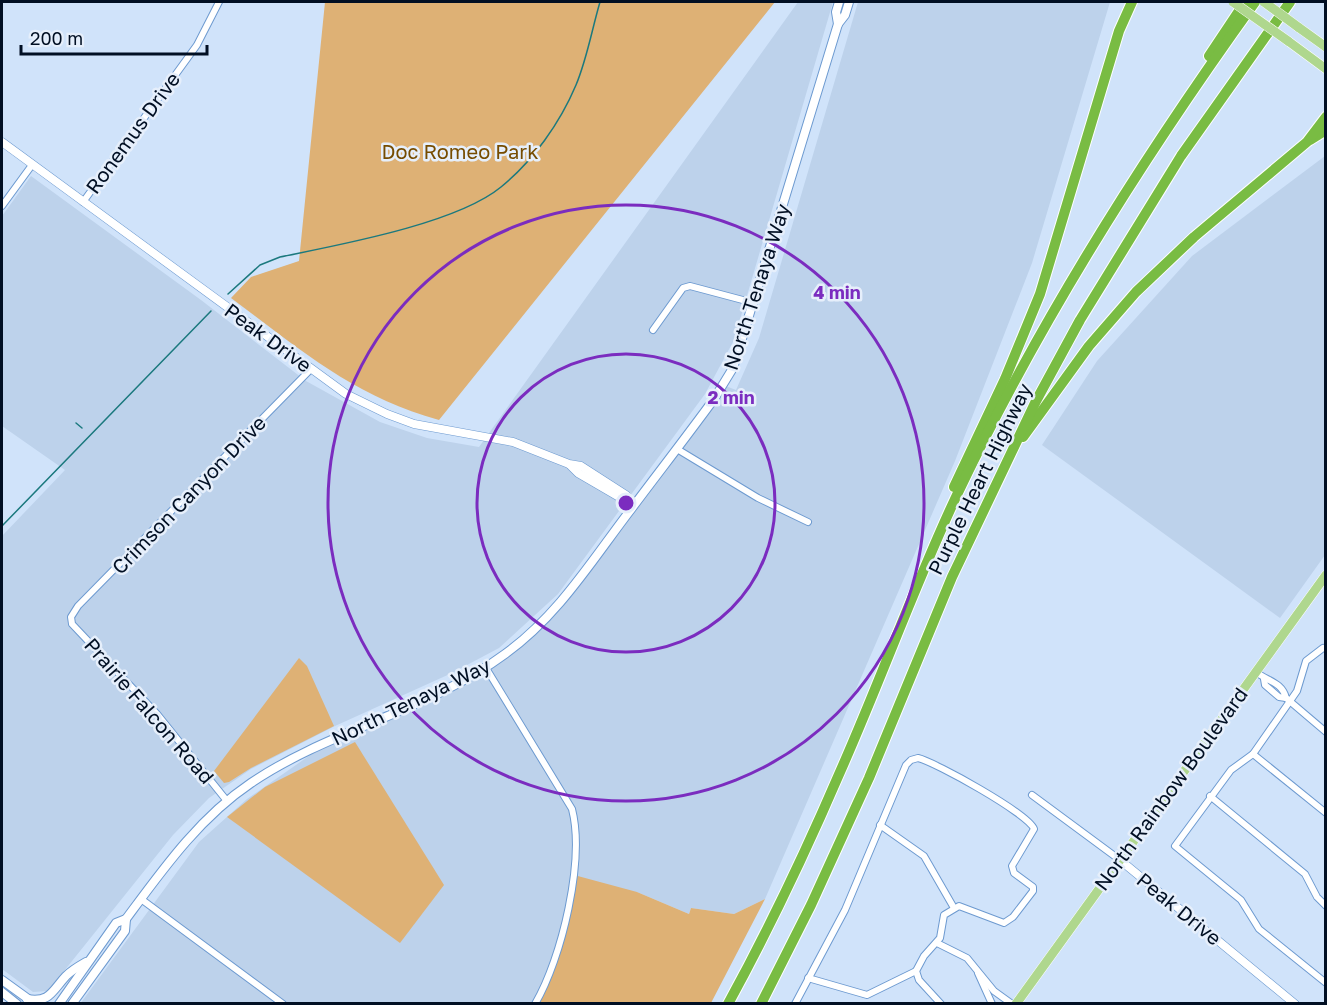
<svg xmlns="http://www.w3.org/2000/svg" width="1327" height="1005" font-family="'Golos Text',sans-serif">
<rect width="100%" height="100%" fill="#d0e3fa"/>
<g fill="#bdd2eb">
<path d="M 798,2 L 833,2 L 734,340 L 705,394 L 558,594 L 499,648 L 452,673 L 335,726 L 251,769 L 209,798 L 173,835 L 48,991 L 33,992 L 2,969 L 2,536 L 65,470 L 2,426 L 2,216 L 31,176 L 201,300 L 306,381 L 380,422 L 427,438 L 479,447 Z"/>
<path d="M 858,2 L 1110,2 L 1032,263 L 955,461 L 765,899 L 734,914 L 691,908 L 689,914 L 637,892 L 556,959 L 535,1003 L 80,1004 L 199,842 L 247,799 L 329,742 L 457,683 L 540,626 L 723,385 L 736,390 L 759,338 Z"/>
<path d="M 1325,156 L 1325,555 L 1280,618 L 1042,445 L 1097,361 L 1192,256 Z"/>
</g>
<g fill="#deb175">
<path d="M 325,2 L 775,2 L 439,420 C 353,396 301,350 231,298 L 251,277 L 299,261 Z"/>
<path d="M 299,658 L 307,666 L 334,726 L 251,768 L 229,782 L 224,783 L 214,771 Z"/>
<path d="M 355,742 L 444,885 L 400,943 L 227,817 L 265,787 Z"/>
<path d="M 574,875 L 637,892 L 689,914 L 691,908 L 734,914 L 765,899 L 711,1003 L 535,1004 L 548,982 Z"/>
</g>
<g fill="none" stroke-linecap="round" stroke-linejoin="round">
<g stroke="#1b797e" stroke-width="1.5">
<path d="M 228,294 L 260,265 L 280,257 C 338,245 456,224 501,187 C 533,161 560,123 576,85 C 587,59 592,29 600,2"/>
<path d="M 76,423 L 82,428"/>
<path d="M 2,526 L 211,311"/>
</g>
<g stroke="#6d9ad0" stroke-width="8">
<g id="minor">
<path d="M 83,202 L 197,45 L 219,2"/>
<path d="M 2,206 L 32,165"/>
<path d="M 653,330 L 683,288 L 690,286 L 754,303"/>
<path d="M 677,449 L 758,498 L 808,522"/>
<path d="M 1323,648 L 1306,661 L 1297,691 L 1253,754 L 1231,770 L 1175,846 L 1241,900 L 1259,929 L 1326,983"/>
<path d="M 486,668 L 572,809 C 585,860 562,958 535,1004"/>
<path d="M 1256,672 C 1267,681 1282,682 1286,698"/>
<path d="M 1264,679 L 1265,685 L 1279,697 L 1286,698 L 1326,732"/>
<path d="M 1253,754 L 1326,813"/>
<path d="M 1032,795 L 1120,860"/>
<path d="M 1210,796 L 1305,874 L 1317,897 L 1326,906"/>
<path d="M 227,801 L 157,714 L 72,624 L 71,617 L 78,606 L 311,369"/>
<path d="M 880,825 L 924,856 L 954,908"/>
<path d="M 141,899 L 283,1004"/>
<path d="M 937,943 L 967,958 L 994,991 L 1012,1004"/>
<path d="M 978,973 L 992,1004"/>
<path d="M 808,978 L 867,995 L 916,971"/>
<path d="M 795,1004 L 845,910 L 906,765 L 911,760 L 918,758 C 935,762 1029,814 1034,829 L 1012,866 L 1014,873 L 1033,887 L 1033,891 L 1013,917 L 1004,923 L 959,906 L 944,915 L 940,938 L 924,956 L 916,971 L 919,980 L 941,1004"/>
</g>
</g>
<g stroke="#6d9ad0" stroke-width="9">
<g id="tertiary">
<path d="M 2,142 L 346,394 L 387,414 L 414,424 L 513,442 L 569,464 L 581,466 L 626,495 L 633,505"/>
<path d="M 570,465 L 578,473 L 633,505"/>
<path d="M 1120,860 L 1295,1004"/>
</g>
</g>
<g stroke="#6d9ad0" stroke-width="10">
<g id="secondary">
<path d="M 838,24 L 836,12 L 839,2"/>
<path d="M 2,980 L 31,1001"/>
<path d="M 2,992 L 17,1004"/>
<path d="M 27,999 C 50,1003 52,991 66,976 C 71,971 79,966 86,962"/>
<path d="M 59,1004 L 116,923 L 126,919 C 163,869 199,818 251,783 C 329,730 428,711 505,654 C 559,615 592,560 632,508 C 659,472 687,436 714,399 L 733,368 L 838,24 L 845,15 L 849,2"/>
<path d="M 72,1004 L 125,931 L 126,919"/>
</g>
</g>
<g stroke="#fff" stroke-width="10">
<g id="primary">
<path d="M 1298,27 L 1326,47"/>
<path d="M 1288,41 L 1326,69"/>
<path d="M 1016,1004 L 1326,575"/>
</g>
</g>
<g stroke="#fff" stroke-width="12">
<g id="motorway">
<path d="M 1209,56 L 1245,2"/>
<path d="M 1310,140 L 1326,130"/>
<path d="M 1023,437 L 1089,346 L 1136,292 L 1194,237 L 1307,142 L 1326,117"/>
<path d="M 954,487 L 1005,379 L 1040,294 L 1119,31 L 1132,2"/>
<path d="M 728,1004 C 769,929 806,851 840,772 C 880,682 913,589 955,499 C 1038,323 1142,159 1255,2"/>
<path d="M 761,1004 L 811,905 L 869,778 L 952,577 L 1036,401 L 1080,320 L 1181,156 L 1290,2"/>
</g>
</g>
<use href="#minor" stroke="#fff" stroke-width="6"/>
<use href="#tertiary" stroke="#fff" stroke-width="8"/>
<use href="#secondary" stroke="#fff" stroke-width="8"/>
<use href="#primary" stroke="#afd78e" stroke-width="9"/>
<use href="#motorway" stroke="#79bc43" stroke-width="10"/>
<g stroke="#fff" stroke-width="10" stroke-linecap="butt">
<g id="primary-bridge">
<path d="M 1233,2 L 1288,41"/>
<path d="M 1264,2 L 1298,27"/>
</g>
</g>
<use href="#primary-bridge" stroke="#afd78e" stroke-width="9"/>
</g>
<g fill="none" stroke="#7b2cbf" stroke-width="3">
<circle cx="626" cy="503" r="149"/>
<circle cx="626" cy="503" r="298"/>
</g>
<g text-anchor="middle" stroke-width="5" stroke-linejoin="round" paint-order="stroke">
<g font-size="20" fill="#010f23" stroke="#e6effb">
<text transform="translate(133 133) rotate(-54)" y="7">Ronemus Drive</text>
<text transform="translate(757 287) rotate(-72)" y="7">North Tenaya Way</text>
<text transform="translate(268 338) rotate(36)" y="7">Peak Drive</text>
<text transform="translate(980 479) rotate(-64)" y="7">Purple Heart Highway</text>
<text transform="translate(189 495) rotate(-46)" y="7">Crimson Canyon Drive</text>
<text transform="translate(411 702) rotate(-26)" y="7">North Tenaya Way</text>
<text transform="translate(149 711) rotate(49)" y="7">Prairie Falcon Road</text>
<text transform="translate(1171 789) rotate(-54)" y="7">North Rainbow Boulevard</text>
<text transform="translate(1179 909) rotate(39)" y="7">Peak Drive</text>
</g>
<g font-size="20" fill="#764c00" stroke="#e6effb">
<text x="460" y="159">Doc Romeo Park</text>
</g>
</g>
<circle cx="626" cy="503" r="9" fill="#7b2cbf" stroke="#e6effb" stroke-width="3"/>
<g font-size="18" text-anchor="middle" font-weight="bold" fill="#7b2cbf" stroke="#e6effb" stroke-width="5" stroke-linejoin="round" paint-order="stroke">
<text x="837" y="299">4 min</text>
<text x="731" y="404">2 min</text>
</g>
<rect width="1327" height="1005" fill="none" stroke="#010f23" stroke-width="6"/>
<path d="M21 45v9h186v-9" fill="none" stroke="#010f23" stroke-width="3"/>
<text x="30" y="45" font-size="18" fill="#010f23" stroke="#e6effb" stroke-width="4.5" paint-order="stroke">200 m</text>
</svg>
